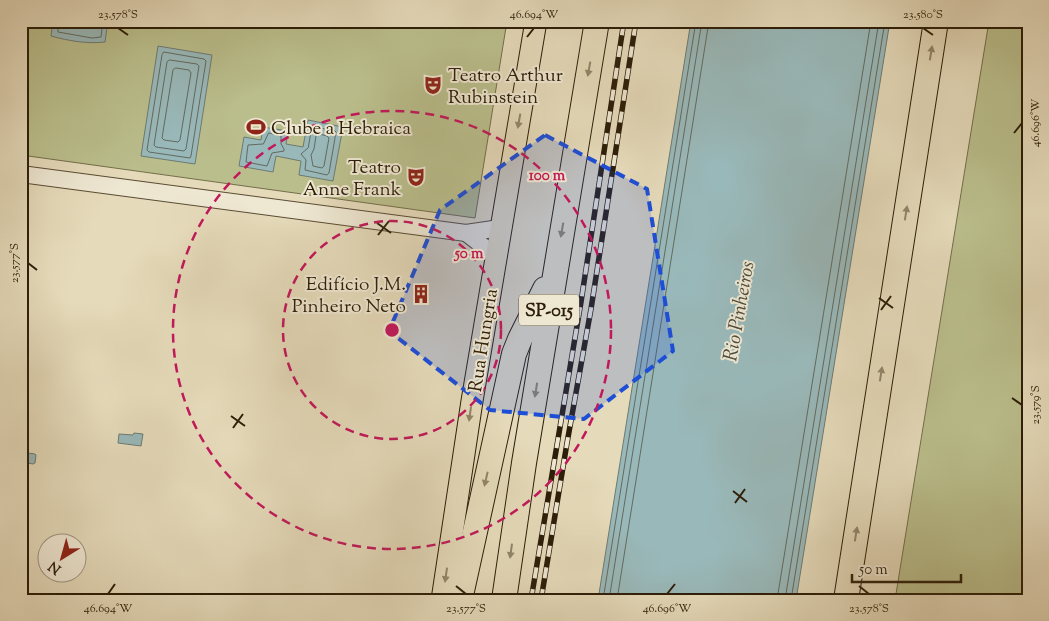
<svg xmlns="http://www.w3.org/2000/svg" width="1049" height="621" font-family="'Sorts Mill Goudy',serif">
<rect width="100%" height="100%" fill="#e5daba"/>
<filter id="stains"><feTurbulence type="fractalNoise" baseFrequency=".004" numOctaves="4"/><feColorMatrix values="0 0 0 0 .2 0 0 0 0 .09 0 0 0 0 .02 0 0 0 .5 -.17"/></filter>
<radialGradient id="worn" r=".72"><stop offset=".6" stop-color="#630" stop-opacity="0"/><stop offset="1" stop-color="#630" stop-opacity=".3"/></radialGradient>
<g fill="#babe8c" stroke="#736e4a">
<path d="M 21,21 L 507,21 L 475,218 L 21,155 Z"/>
<path d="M 989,21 L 1028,21 L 1028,600 L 895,600 Z"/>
</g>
<g fill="#99b8b9" stroke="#6d7a72">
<path d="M 53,21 L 108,21 L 105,42 C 87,44 69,41 51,36 Z"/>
<path d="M 691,21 L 890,21 L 796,600 L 598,600 Z"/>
<path d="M 158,46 L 212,55 L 195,164 L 141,156 Z"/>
<path d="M 308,120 L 343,127 L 333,181 L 299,175 L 301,161 L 276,156 L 273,172 L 239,166 L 244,137 L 261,140 L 263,127 L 288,131 L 286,144 L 303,147 Z"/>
<path d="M 134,433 L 143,434 L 141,446 L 118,443 L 119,434 L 133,435 Z"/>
<path d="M 21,452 L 35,454 L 36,455 L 35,463 L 33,464 L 21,462 Z"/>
</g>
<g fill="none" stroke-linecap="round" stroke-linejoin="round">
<g stroke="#626a60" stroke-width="1">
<path d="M 58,21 L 58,32 L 92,38 L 101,37 L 103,21"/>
<path d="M 164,52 L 204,59 L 206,61 L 191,156 L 190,158 L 149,152 L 147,150 L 162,55 Z"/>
<path d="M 170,60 L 197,64 L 199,66 L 186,149 L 184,151 L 156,147 L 154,145 L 167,62 Z"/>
<path d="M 176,68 L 189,70 L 191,73 L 180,140 L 178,142 L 164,140 L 162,138 L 173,70 Z"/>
<path d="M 312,127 L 334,130 L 336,132 L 329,173 L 327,175 L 305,170 L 306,160 L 301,154 L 308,148 Z"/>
<path d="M 269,133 L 281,136 L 281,144 L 284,149 L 284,151 L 272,153 L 267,166 L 246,162 L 248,145 L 263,144 Z"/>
<path d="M 319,134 L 327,136 L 329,138 L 324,166 L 322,168 L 313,166 L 311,155 L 314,149 L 316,136 Z"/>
<path d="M 603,600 L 696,21"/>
<path d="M 609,600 L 702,21"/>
<path d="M 617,600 L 709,21"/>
<path d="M 777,600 L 871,21"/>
<path d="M 785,600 L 879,21"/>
<path d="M 791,600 L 885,21"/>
</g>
<g stroke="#5a4c34" stroke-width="18">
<g id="tertiary">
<path d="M 21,174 L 466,233 L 500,228"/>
<path d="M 466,233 L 496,256"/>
</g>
</g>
<g stroke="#2c1d08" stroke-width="23">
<path id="trunk" d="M 442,600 L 472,401 L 536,21"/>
</g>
<g stroke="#2c1d08" stroke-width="26">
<g id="motorway">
<path d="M 460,600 L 514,354 L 520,339 L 545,289"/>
<path d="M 504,600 L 524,463 L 597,21"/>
<path d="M 846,600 L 936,21"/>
</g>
</g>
<use href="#tertiary" stroke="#eee7d2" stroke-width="16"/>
<use href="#trunk" stroke="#e5daba" stroke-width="21"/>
<use href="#motorway" stroke="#e5daba" stroke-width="24"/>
<g stroke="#2c1d08" stroke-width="5.5">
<g id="rail">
<path d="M 531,600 L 581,302 L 624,21"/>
<path d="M 541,600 L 567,443 L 591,309 L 636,21"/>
</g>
</g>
<use href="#rail" stroke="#eee7d2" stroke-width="4" stroke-dasharray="11" stroke-linecap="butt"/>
</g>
<defs><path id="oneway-solid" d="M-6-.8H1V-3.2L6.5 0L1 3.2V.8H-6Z" transform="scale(1.25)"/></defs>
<g fill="#92856a">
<use href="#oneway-solid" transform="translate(931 53) rotate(-81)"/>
<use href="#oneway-solid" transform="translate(589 69) rotate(100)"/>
<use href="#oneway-solid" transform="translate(519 121) rotate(100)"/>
<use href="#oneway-solid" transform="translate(906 213) rotate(-81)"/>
<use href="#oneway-solid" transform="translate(562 230) rotate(100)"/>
<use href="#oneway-solid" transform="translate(881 374) rotate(-81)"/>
<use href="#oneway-solid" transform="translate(536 390) rotate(99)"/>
<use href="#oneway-solid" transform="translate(470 414) rotate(98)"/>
<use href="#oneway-solid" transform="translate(486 479) rotate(103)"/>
<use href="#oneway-solid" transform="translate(856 534) rotate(-81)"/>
<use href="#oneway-solid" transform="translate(511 551) rotate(98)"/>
<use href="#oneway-solid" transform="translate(446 575) rotate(98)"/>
</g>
<path fill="#1d4ed8" fill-opacity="0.2" stroke="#1d4ed8" stroke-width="4" stroke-dasharray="10 6" stroke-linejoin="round" d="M 545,135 L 647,189 L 673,351 L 584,419 L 490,410 L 389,331 L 440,210 Z"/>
<path fill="none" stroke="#2c1d08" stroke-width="2" d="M 118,28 L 128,35M 923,28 L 933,35M 527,37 L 534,28M 1014,133 L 1022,123M 377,223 L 391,233M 378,235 L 389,221M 28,263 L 37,270M 879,298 L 893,308M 881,310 L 891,296M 1012,398 L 1022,405M 231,416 L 245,426M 233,428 L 243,414M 733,491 L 747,502M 735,503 L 745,489M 456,586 L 466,594M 859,586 L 869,594M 108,594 L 115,584M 667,594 L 675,584"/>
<g fill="none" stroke="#c2185b" stroke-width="2.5" stroke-dasharray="9 6">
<circle cx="392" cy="330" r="109"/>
<circle cx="392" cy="330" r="219"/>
</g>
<defs>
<g id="theatre-bare" transform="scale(1.5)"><path d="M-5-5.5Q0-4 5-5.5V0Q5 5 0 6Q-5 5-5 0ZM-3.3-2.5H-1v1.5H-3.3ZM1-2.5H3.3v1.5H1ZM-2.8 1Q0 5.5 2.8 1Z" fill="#8f2418" stroke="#eee7d2" stroke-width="2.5" paint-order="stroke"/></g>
<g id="stadium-bare" transform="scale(1.5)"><path d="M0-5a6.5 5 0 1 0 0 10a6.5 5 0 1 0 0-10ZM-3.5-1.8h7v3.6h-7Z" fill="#8f2418" stroke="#eee7d2" stroke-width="2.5" paint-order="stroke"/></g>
<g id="building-bare" transform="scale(1.5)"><path d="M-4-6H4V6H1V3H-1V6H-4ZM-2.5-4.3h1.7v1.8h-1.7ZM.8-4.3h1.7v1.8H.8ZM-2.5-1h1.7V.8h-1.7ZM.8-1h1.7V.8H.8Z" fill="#8f2418" stroke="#eee7d2" stroke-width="2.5" paint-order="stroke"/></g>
</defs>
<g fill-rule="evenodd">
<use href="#theatre-bare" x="433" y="85"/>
<use href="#stadium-bare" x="256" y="127"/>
<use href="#theatre-bare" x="416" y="177"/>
<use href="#building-bare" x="421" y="294"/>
</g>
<g text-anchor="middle" stroke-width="4" stroke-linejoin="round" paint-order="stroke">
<rect fill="#eee7d2" stroke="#665a45" stroke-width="1" x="519" y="294.5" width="60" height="31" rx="4"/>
<g font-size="18" font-weight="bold" fill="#2c1d08">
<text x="549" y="316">SP-015</text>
</g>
<g font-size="19" fill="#2c1d08" stroke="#eee7d2" text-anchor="start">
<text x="448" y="81">Teatro Arthur<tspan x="448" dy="22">Rubinstein</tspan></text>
<text x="271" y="134">Clube a Hebraica</text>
<text x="401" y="173" text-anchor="end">Teatro<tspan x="401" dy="22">Anne Frank</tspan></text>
<text x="406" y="290" text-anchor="end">Edifício J.M.<tspan x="406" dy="22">Pinheiro Neto</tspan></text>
</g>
<g font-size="19" fill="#2c1d08" stroke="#eee7d2">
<text transform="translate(482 340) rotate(-81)" y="7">Rua Hungria</text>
</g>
<g font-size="20" font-style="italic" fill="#4d4c3d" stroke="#eee7d2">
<text transform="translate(738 311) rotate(-80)" y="7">Rio Pinheiros</text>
</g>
</g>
<circle cx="392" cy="330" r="8" fill="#c2185b" stroke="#eee7d2" stroke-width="2.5"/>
<g font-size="15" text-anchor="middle" font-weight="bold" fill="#c2185b" stroke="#eee7d2" stroke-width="4" stroke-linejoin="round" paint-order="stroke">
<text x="547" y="180">100 m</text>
<text x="469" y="258">50 m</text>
</g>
<rect width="1049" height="621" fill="none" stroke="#e5daba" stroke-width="55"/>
<g transform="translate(62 558) rotate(217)"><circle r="24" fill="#eee7d2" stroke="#a09681"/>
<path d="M0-4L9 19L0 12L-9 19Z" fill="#8f2418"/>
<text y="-8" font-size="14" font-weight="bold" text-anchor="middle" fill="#2c1d08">N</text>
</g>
<path d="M852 574v8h109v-8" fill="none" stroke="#2c1d08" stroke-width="2.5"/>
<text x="859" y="574" font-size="15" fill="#2c1d08" stroke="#eee7d2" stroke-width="4" paint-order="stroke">50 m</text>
<rect x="28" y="28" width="994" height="566" fill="none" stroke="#2c1d08" stroke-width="2"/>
<g font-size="12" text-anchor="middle" fill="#2c1d08">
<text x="118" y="18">23.578°S</text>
<text x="534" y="18">46.694°W</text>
<text x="923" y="18">23.580°S</text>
<text transform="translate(1035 123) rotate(-90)" y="4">46.696°W</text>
<text transform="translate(14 263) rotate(-90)" y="4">23.577°S</text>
<text transform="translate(1035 405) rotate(-90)" y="4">23.579°S</text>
<text x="108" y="612">46.694°W</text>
<text x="466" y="612">23.577°S</text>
<text x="667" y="612">46.696°W</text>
<text x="869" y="612">23.578°S</text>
</g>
<rect width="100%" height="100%" filter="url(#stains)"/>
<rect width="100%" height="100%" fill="url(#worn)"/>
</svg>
